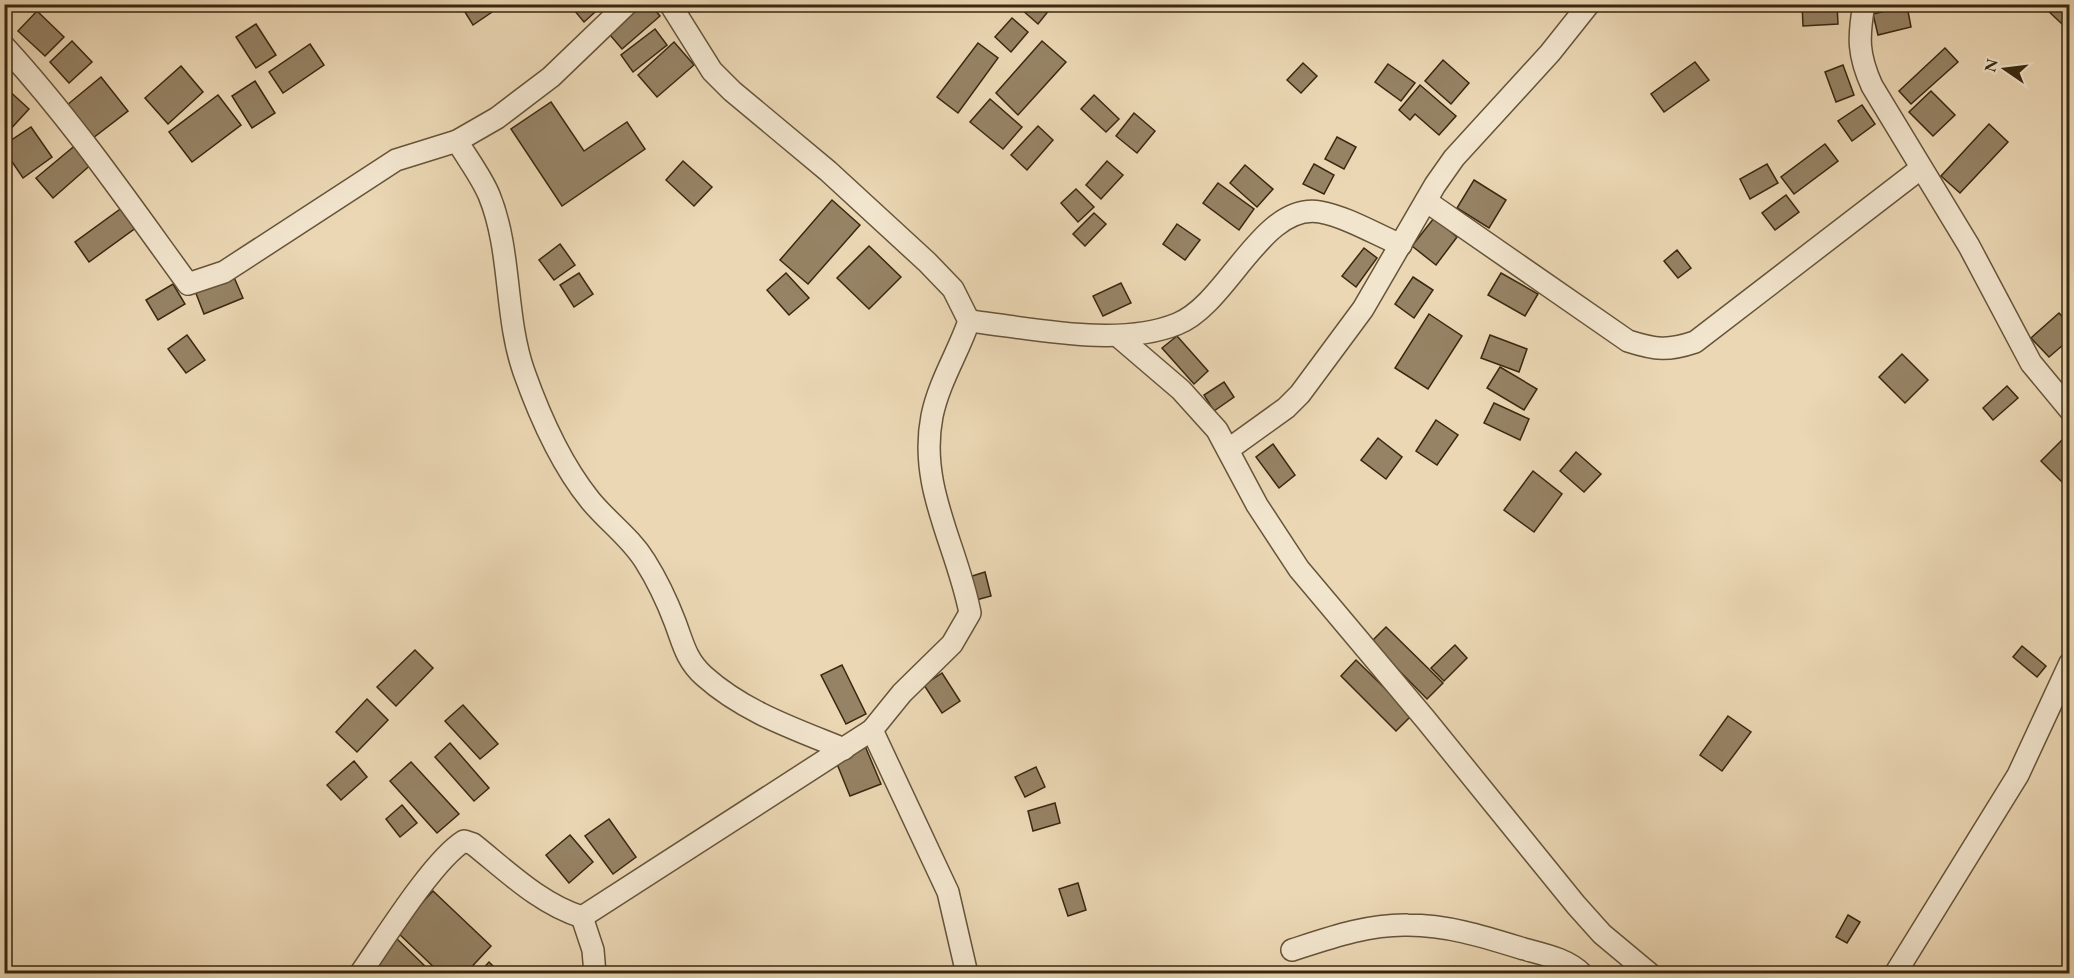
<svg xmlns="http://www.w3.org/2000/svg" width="2074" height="978" font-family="'EB Garamond',serif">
<rect width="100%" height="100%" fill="#ebd7b4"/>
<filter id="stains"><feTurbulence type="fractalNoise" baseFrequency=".00333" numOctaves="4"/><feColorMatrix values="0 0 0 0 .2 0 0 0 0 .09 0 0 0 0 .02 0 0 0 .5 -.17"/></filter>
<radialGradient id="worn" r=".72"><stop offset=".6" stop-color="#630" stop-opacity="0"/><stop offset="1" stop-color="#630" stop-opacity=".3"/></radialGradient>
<g fill="#968365" stroke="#392810" stroke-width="1.5">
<path d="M 460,4 L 492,4 L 495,10 L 473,25 Z"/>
<path d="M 569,4 L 604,4 L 584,22 Z"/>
<path d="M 633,4 L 650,4 L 660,16 L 622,49 L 605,29 Z"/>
<path d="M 1025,4 L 1054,4 L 1038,24 L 1021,9 Z"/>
<path d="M 1802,4 L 1837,4 L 1838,24 L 1803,26 Z"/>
<path d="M 2048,4 L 2070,4 L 2070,15 L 2062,24 L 2045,8 Z"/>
<path d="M 1907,6 L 1911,27 L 1878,35 L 1873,14 Z"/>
<path d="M 37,11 L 64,37 L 45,56 L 18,31 Z"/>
<path d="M 1012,18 L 1028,32 L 1011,52 L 995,37 Z"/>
<path d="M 256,24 L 276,55 L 256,68 L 236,37 Z"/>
<path d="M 655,29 L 667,45 L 633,72 L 621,55 Z"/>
<path d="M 72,41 L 92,62 L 69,83 L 50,62 Z"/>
<path d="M 1042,41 L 1066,62 L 1018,115 L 996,93 Z"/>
<path d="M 674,42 L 694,65 L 657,97 L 638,75 Z"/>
<path d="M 978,43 L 998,58 L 958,113 L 937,97 Z"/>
<path d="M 310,44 L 324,65 L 283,93 L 269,72 Z"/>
<path d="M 1945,48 L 1958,62 L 1911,104 L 1899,91 Z"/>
<path d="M 1443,60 L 1469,83 L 1451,104 L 1425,81 Z"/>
<path d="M 1695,62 L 1709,80 L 1664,112 L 1651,94 Z"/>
<path d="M 1303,63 L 1317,76 L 1301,93 L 1287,80 Z"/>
<path d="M 1388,64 L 1415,83 L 1401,101 L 1375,82 Z"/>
<path d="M 1843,65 L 1854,95 L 1836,102 L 1825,72 Z"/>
<path d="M 181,66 L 203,92 L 168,124 L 145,98 Z"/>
<path d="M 101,77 L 128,111 L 93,138 L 67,105 Z"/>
<path d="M 255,81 L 275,113 L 252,128 L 232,96 Z"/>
<path d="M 1420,85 L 1456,116 L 1439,135 L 1415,114 L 1410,120 L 1399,110 Z"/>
<path d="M 6,88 L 29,109 L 4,136 L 4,89 Z"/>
<path d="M 1931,91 L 1955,115 L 1933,136 L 1909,112 Z"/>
<path d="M 218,95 L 241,125 L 192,162 L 169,132 Z"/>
<path d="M 1094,95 L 1119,119 L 1106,132 L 1081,109 Z"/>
<path d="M 990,99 L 1022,127 L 1003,149 L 970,122 Z"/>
<path d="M 551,102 L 584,151 L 627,122 L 645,149 L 562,206 L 511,129 Z"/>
<path d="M 1862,105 L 1875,124 L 1852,141 L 1838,121 Z"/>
<path d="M 1134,113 L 1155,131 L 1137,153 L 1116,136 Z"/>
<path d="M 1989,124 L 2008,142 L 1960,193 L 1941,176 Z"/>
<path d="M 1038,126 L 1053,140 L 1027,170 L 1011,155 Z"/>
<path d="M 31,127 L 52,157 L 23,178 L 4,150 L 4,145 Z"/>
<path d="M 1337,137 L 1356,147 L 1344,169 L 1325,159 Z"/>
<path d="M 78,143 L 94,162 L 53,198 L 36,178 Z"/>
<path d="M 1825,144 L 1838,161 L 1794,194 L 1781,177 Z"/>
<path d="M 683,161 L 712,187 L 694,206 L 666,180 Z"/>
<path d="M 1107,161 L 1123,175 L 1101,199 L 1086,185 Z"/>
<path d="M 1314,164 L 1334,175 L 1324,194 L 1303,184 Z"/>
<path d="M 1767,164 L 1778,183 L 1750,199 L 1740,179 Z"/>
<path d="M 1245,165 L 1273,189 L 1257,207 L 1230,183 Z"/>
<path d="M 1474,180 L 1506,200 L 1489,228 L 1457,208 Z"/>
<path d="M 1218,183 L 1254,209 L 1239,230 L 1203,203 Z"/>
<path d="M 1076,189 L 1094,207 L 1078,222 L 1061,203 Z"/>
<path d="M 1786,195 L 1799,212 L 1775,230 L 1762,213 Z"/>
<path d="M 832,200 L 860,225 L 808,284 L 780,260 Z"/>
<path d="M 123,207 L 137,227 L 89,262 L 75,242 Z"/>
<path d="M 1094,213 L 1106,224 L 1085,246 L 1073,234 Z"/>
<path d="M 1434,218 L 1457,237 L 1436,265 L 1412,246 Z"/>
<path d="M 1177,224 L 1200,240 L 1185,260 L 1163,244 Z"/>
<path d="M 560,244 L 575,265 L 554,280 L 539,260 Z"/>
<path d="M 869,246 L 901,277 L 869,309 L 837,278 Z"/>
<path d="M 1364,248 L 1377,258 L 1356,287 L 1342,276 Z"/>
<path d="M 1677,250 L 1691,268 L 1678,278 L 1664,261 Z"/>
<path d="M 579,273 L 593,294 L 574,307 L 560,285 Z"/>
<path d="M 786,273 L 809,298 L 789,315 L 767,290 Z"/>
<path d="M 1501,273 L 1538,294 L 1525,316 L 1488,295 Z"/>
<path d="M 233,275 L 243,298 L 204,314 L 195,291 Z"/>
<path d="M 1413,277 L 1433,290 L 1414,318 L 1395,304 Z"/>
<path d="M 1121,283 L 1131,303 L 1103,316 L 1093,296 Z"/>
<path d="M 173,284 L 185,304 L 158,320 L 146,300 Z"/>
<path d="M 2059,313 L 2070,325 L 2070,339 L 2049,357 L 2031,338 Z"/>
<path d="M 1429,314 L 1462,336 L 1428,389 L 1395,368 Z"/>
<path d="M 187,335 L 205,360 L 186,373 L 168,349 Z"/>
<path d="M 1490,335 L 1527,349 L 1519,372 L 1481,358 Z"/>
<path d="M 1177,336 L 1208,371 L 1194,384 L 1162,348 Z"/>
<path d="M 1902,354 L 1928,380 L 1905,403 L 1879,377 Z"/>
<path d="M 1500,367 L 1537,389 L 1524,410 L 1487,388 Z"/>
<path d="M 1224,382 L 1234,397 L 1214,411 L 1204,395 Z"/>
<path d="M 2007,386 L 2018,398 L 1993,420 L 1983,408 Z"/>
<path d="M 1494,403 L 1529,419 L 1520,440 L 1484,423 Z"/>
<path d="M 1436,420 L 1458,435 L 1437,465 L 1416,451 Z"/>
<path d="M 2069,433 L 2070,433 L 2070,490 L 2041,461 Z"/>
<path d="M 1378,438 L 1402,457 L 1386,479 L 1361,460 Z"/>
<path d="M 1273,444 L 1295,475 L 1279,488 L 1256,457 Z"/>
<path d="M 1576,452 L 1601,474 L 1584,492 L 1560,471 Z"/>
<path d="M 1533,471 L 1562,494 L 1534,532 L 1504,510 Z"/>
<path d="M 985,572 L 991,596 L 976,600 L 969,577 Z"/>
<path d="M 1386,627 L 1443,683 L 1427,699 L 1371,642 Z"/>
<path d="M 1455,645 L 1467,658 L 1444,681 L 1431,668 Z"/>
<path d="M 2022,646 L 2046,666 L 2037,677 L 2013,657 Z"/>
<path d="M 415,650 L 433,668 L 396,706 L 377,687 Z"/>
<path d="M 1356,660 L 1412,715 L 1396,731 L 1341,676 Z"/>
<path d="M 842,665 L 866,714 L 846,724 L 821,675 Z"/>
<path d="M 942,673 L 960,701 L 942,713 L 924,685 Z"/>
<path d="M 367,699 L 388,720 L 357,752 L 336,732 Z"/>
<path d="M 463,705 L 498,744 L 480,759 L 445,721 Z"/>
<path d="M 1728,716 L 1751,732 L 1722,771 L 1700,755 Z"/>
<path d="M 450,743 L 489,788 L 474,801 L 435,757 Z"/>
<path d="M 865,746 L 881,784 L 850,796 L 835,759 Z"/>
<path d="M 354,761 L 367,777 L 341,800 L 327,785 Z"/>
<path d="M 411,762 L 459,814 L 437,833 L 390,781 Z"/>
<path d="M 1036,767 L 1045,787 L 1025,797 L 1015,777 Z"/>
<path d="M 1055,803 L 1060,823 L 1033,831 L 1028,811 Z"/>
<path d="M 402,805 L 417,823 L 400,837 L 386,819 Z"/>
<path d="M 609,819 L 636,857 L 613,874 L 585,836 Z"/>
<path d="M 570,835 L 593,862 L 569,883 L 546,855 Z"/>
<path d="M 1078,883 L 1086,910 L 1068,916 L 1059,889 Z"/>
<path d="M 433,891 L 491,946 L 465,974 L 441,974 L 396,931 Z"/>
<path d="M 1848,915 L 1860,922 L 1847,943 L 1836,937 Z"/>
<path d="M 395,937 L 429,970 L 426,974 L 382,974 L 371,963 Z"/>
<path d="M 489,962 L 501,974 L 478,974 Z"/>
<path d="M 290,967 L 295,974 L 281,974 Z"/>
</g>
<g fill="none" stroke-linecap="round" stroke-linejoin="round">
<g stroke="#665439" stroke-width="24">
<g id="street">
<path d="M 1864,4 C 1858,38 1858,55 1872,86 L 1969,246 L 2031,363 L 2070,410"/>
<path d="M 4,46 C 72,120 129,203 188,284 L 224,272 L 396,160 L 457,141 L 497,118 L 551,77 L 627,4"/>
<path d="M 457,141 C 467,158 481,176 489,195 C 512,251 504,315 524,372 C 540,417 560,463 590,500 C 608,522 630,537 645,561 C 657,580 667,601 675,622 C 683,643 686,660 704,676 C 744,712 795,729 844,749"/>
<path d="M 1426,201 L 1628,341 C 1656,350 1668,351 1695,342 L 1920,169"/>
<path d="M 969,321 C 1032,328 1118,348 1177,324 C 1228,304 1262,202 1320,212 C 1347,217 1375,234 1401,245"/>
<path d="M 1119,337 L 1181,390 L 1217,430 L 1257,505 L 1299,569 L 1426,720 L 1576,905 L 1602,934 L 1650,974"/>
<path d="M 1229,449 L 1286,408 L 1300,394 L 1363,309 L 1435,185 L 1454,158 L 1550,53 L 1589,4"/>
<path d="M 872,730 L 948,892 L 967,974"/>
<path d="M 582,917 L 593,950 L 595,974"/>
<path d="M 1292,950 C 1329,938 1368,924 1408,925 C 1448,925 1485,937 1524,949 C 1542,954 1568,959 1582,974"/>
<path d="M 360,974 C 383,941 433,860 464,841 L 473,844 C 507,871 540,904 582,917 L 872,730 L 902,693 L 952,644 L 970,613 C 957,545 918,487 932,416 C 939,382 958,353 969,321 L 953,289 L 927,262 L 828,171 L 732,91 L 712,71 L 670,4"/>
<path d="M 1895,974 L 2018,775 L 2070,663"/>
</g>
</g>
<use href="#street" stroke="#f2e5ce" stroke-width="21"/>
</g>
<rect width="2074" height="978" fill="none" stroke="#ebd7b4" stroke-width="24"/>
<rect x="6" y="6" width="2062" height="966" fill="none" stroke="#392810" stroke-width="3"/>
<rect x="12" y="12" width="2050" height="954" fill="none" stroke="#392810" stroke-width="1.5"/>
<g transform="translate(2005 69) rotate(284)" stroke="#f2e5ce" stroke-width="4.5" paint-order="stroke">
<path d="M0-4.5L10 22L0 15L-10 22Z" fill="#392810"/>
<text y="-9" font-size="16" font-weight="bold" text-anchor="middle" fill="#392810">N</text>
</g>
<rect width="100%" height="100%" filter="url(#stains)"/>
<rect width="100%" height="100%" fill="url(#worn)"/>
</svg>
